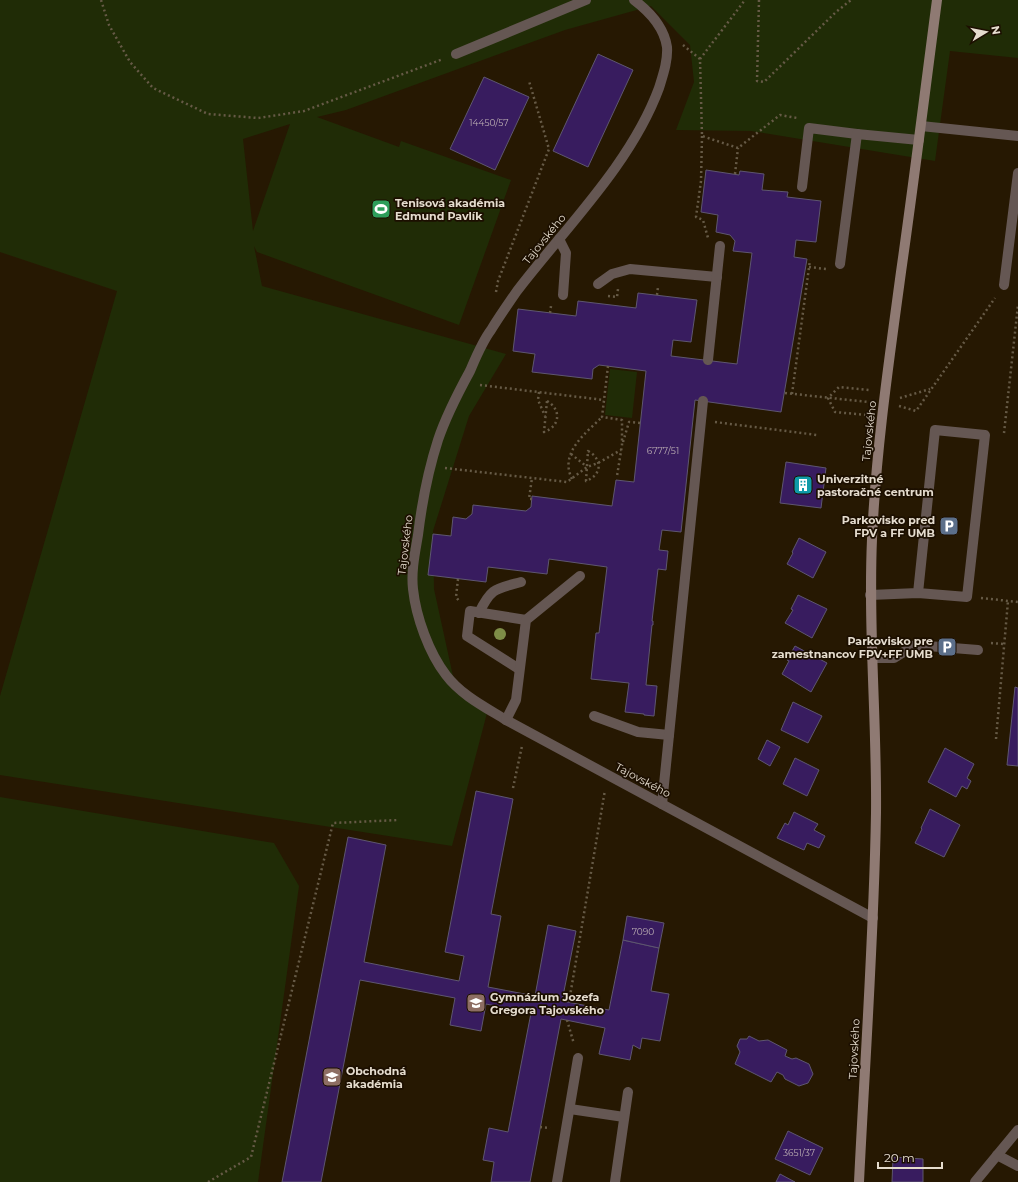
<svg xmlns="http://www.w3.org/2000/svg" width="1018" height="1182" font-family="Montserrat,sans-serif">
<rect width="100%" height="100%" fill="#261802"/>
<g fill="#202c06" fill-rule="evenodd">
<path d="M 0,0 L 1018,0 L 1018,58 L 950,51 L 935,161 L 751,131 L 676,130 L 694,82 L 690,45 L 651,6 L 565,30 L 346,110 L 317,117 L 399,147 L 401,141 L 511,180 L 459,325 L 257,252 L 254,246 L 262,286 L 506,354 L 469,416 L 433,531 L 434,589 L 453,676 L 487,713 L 452,846 L 0,775 L 0,696 L 117,291 L 0,252 ZM 290,124 L 253,231 L 243,139 Z"/>
<path d="M 610,369 L 637,372 L 632,418 L 605,415 Z"/>
<path d="M 0,797 L 274,843 L 299,886 L 258,1182 L 0,1182 Z"/>
</g>
<g fill="#381c5f" stroke="#5e5670">
<path d="M 598,54 L 633,70 L 588,167 L 553,151 Z"/>
<path d="M 484,77 L 529,97 L 495,170 L 450,149 Z"/>
<path d="M 706,170 L 739,175 L 740,171 L 764,174 L 762,190 L 788,192 L 787,197 L 821,201 L 816,242 L 796,240 L 794,257 L 807,259 L 781,412 L 695,400 L 681,532 L 662,530 L 659,550 L 668,551 L 666,570 L 658,569 L 652,621 L 653,621 L 653,625 L 652,625 L 646,685 L 657,686 L 654,716 L 644,715 L 644,714 L 625,712 L 629,683 L 591,679 L 596,633 L 599,633 L 607,567 L 549,559 L 547,574 L 488,567 L 486,582 L 428,575 L 433,534 L 451,536 L 453,517 L 466,519 L 472,514 L 473,505 L 526,511 L 531,507 L 532,496 L 612,506 L 616,480 L 634,482 L 646,371 L 599,365 L 593,369 L 592,379 L 532,372 L 535,354 L 513,351 L 518,309 L 576,316 L 578,301 L 636,308 L 638,293 L 697,300 L 691,342 L 673,340 L 671,356 L 737,364 L 752,253 L 733,251 L 735,241 L 730,235 L 716,232 L 718,215 L 701,212 Z"/>
<path d="M 786,462 L 826,468 L 821,508 L 780,503 Z"/>
<path d="M 799,538 L 826,552 L 813,578 L 787,564 L 793,553 L 792,552 Z"/>
<path d="M 798,595 L 827,609 L 812,638 L 785,623 L 793,610 L 791,609 Z"/>
<path d="M 795,646 L 827,663 L 811,692 L 782,674 L 789,661 L 787,660 Z"/>
<path d="M 1015,687 L 1018,688 L 1018,766 L 1007,765 Z"/>
<path d="M 793,702 L 822,716 L 808,743 L 781,730 Z"/>
<path d="M 767,740 L 780,747 L 770,766 L 758,759 Z"/>
<path d="M 945,748 L 974,764 L 967,778 L 971,781 L 967,789 L 962,786 L 956,797 L 928,782 Z"/>
<path d="M 795,758 L 819,770 L 807,796 L 783,784 Z"/>
<path d="M 476,791 L 513,799 L 491,914 L 501,916 L 488,987 L 535,996 L 548,925 L 576,931 L 562,1001 L 609,1010 L 623,940 L 659,948 L 651,991 L 669,994 L 660,1041 L 642,1038 L 640,1049 L 633,1045 L 630,1060 L 599,1054 L 605,1028 L 561,1019 L 530,1182 L 491,1182 L 494,1162 L 483,1160 L 489,1128 L 508,1132 L 531,1013 L 486,1004 L 481,1031 L 450,1025 L 455,998 L 360,980 L 321,1182 L 282,1182 L 348,837 L 386,845 L 364,962 L 459,981 L 464,956 L 445,952 Z"/>
<path d="M 930,809 L 960,825 L 944,857 L 915,843 L 922,829 L 921,828 Z"/>
<path d="M 794,812 L 818,824 L 814,830 L 825,836 L 819,848 L 807,843 L 804,850 L 777,838 L 785,823 L 788,825 Z"/>
<path d="M 627,916 L 664,923 L 659,948 L 623,940 Z"/>
<path d="M 749,1036 L 759,1041 L 768,1040 L 787,1050 L 785,1056 L 792,1059 L 796,1058 L 809,1064 L 813,1074 L 808,1083 L 799,1086 L 785,1079 L 783,1075 L 777,1072 L 771,1082 L 735,1064 L 740,1052 L 737,1046 L 740,1039 L 747,1039 Z"/>
<path d="M 788,1131 L 823,1148 L 810,1175 L 775,1159 Z"/>
<path d="M 893,1157 L 923,1159 L 923,1182 L 892,1182 Z"/>
<path d="M 780,1174 L 795,1182 L 776,1182 Z"/>
</g>
<g fill="none" stroke-linecap="round" stroke-linejoin="round">
<g stroke="#665a46" stroke-width="2.5" stroke-dasharray="2 3" stroke-linecap="butt">
<path d="M 101,0 L 109,25 L 130,62 L 153,88 L 208,114 L 258,118 L 304,111 L 443,59"/>
<path d="M 759,0 L 757,81 L 764,82 L 836,12 L 851,0"/>
<path d="M 683,45 L 700,59 L 702,136 L 738,148 L 780,115 L 797,118"/>
<path d="M 700,59 L 745,0"/>
<path d="M 702,136 L 701,181 L 696,217 L 703,220 L 708,238"/>
<path d="M 735,174 L 738,148"/>
<path d="M 809,267 L 826,269"/>
<path d="M 496,292 L 498,281 L 549,149 L 529,81"/>
<path d="M 657,295 L 658,287"/>
<path d="M 608,296 L 617,297 L 618,289"/>
<path d="M 550,313 L 551,306"/>
<path d="M 608,366 L 602,417 L 622,420 L 622,445 L 617,476"/>
<path d="M 480,385 L 604,400"/>
<path d="M 539,392 L 538,400 L 545,416"/>
<path d="M 785,393 L 868,402"/>
<path d="M 792,394 L 810,260"/>
<path d="M 900,398 L 930,389"/>
<path d="M 547,401 C 561,409 561,426 544,432 Z"/>
<path d="M 899,406 L 916,411 L 995,298"/>
<path d="M 866,415 L 835,412 L 828,398 L 839,387 L 869,390"/>
<path d="M 715,422 L 817,435"/>
<path d="M 1004,433 L 1018,305"/>
<path d="M 623,442 L 629,422 L 641,423"/>
<path d="M 588,451 C 603,459 602,475 586,481 Z"/>
<path d="M 571,454 L 586,466"/>
<path d="M 445,468 L 567,482 L 587,467 L 598,463 L 621,450"/>
<path d="M 572,479 C 559,453 585,434 602,417"/>
<path d="M 532,499 L 529,499 L 532,478"/>
<path d="M 458,579 L 456,597 L 459,601"/>
<path d="M 981,598 L 1018,602"/>
<path d="M 991,643 L 1004,644"/>
<path d="M 996,739 L 1008,601"/>
<path d="M 513,788 L 522,746"/>
<path d="M 569,1002 L 605,790"/>
<path d="M 567,1020 L 574,1044"/>
<path d="M 540,1127 L 550,1128"/>
<path d="M 208,1182 L 251,1157 L 333,823 L 399,820"/>
</g>
<g stroke="#655753" stroke-width="10">
<path d="M 634,0 C 650,12 664,27 667,47 C 668,61 663,75 659,88 C 631,164 565,228 517,291 C 508,304 499,317 491,330 C 482,342 476,357 470,371 C 458,393 446,416 438,440 C 428,471 422,502 418,535 C 415,553 411,571 413,589 C 416,617 429,653 446,675 C 461,695 485,707 506,720 L 873,918"/>
<path d="M 456,54 L 586,0"/>
<path d="M 921,126 L 1018,136"/>
<path d="M 802,187 L 809,128 L 857,134"/>
<path d="M 559,239 L 566,253 L 563,295"/>
<path d="M 840,264 L 857,134 L 919,140"/>
<path d="M 598,284 L 612,274 L 630,269 L 717,277"/>
<path d="M 1004,285 L 1018,173"/>
<path d="M 708,360 L 720,246"/>
<path d="M 870,595 L 918,593 L 967,597 L 985,435 L 935,430 L 918,593"/>
<path d="M 479,613 C 491,588 495,589 521,582"/>
<path d="M 872,658 L 894,658 L 915,645 L 978,650"/>
<path d="M 519,669 L 467,636 L 470,611 L 526,620"/>
<path d="M 594,716 L 638,732 L 669,735"/>
<path d="M 506,720 L 516,700 L 526,620 L 580,576"/>
<path d="M 662,804 L 703,401"/>
<path d="M 570,1109 L 624,1117"/>
<path d="M 997,1155 L 1018,1166"/>
<path d="M 557,1182 L 578,1058"/>
<path d="M 615,1182 L 628,1092"/>
</g>
<path stroke="#655753" stroke-width="10" d="M 975,1182 L 1018,1130"/>
<path stroke="#8f7a73" stroke-width="10" d="M 859,1182 C 865,1059 874,936 876,813 C 877,721 868,630 872,539 C 876,449 889,361 901,272 C 914,181 925,91 937,0"/>
</g>
<circle fill="#7e8d47" cx="500" cy="634" r="6"/>
<defs>
<g id="stadium-square" transform="scale(1)"><rect x="-9" y="-9" width="18" height="18" rx="4" fill="#2e9e5b" stroke="#1c0f00"/><path d="M0-5a6.5 5 0 1 0 0 10a6.5 5 0 1 0 0-10ZM-3.5-1.8h7v3.6h-7Z" fill="#fff"/></g>
<g id="building-square" transform="scale(1)"><rect x="-9" y="-9" width="18" height="18" rx="4" fill="#0f9aa8" stroke="#1c0f00"/><path d="M-4-6H4V6H1V3H-1V6H-4ZM-2.5-4.3h1.7v1.8h-1.7ZM.8-4.3h1.7v1.8H.8ZM-2.5-1h1.7V.8h-1.7ZM.8-1h1.7V.8H.8Z" fill="#fff"/></g>
<g id="parking-square" transform="scale(1)"><rect x="-9" y="-9" width="18" height="18" rx="4" fill="#5c6f8a" stroke="#1c0f00"/><path d="M-3.5-5.5H1a3.5 3.5 0 0 1 0 7H-1V5.5H-3.5ZM-1-3.4V-.6H.8a1.4 1.4 0 0 0 0-2.8Z" fill="#fff"/></g>
<g id="school-square" transform="scale(1)"><rect x="-9" y="-9" width="18" height="18" rx="4" fill="#8d6e63" stroke="#1c0f00"/><path d="M0-5L7-2L0 1L-7-2ZM-4 1L0 2.5L4 1V4Q0 6-4 4Z" fill="#fff"/></g>
</defs>
<g fill-rule="evenodd">
<use href="#stadium-square" x="381" y="209"/>
<use href="#building-square" x="803" y="485"/>
<use href="#parking-square" x="949" y="526"/>
<use href="#parking-square" x="947" y="647"/>
<use href="#school-square" x="476" y="1003"/>
<use href="#school-square" x="332" y="1077"/>
</g>
<g text-anchor="middle" stroke-width="3.5" stroke-linejoin="round" paint-order="stroke">
<g font-size="9" fill="#baacb2">
<text x="489" y="126">14450/57</text>
<text x="663" y="454">6777/51</text>
<text x="643" y="935">7090</text>
<text x="799" y="1156">3651/37</text>
</g>
<g font-size="11" font-weight="bold" fill="#e5dcce" stroke="#1c0f00" text-anchor="start">
<text x="395" y="207">Tenisová akadémia<tspan x="395" dy="13">Edmund Pavlík</tspan></text>
<text x="817" y="483">Univerzitné<tspan x="817" dy="13">pastoračné centrum</tspan></text>
<text x="935" y="524" text-anchor="end">Parkovisko pred<tspan x="935" dy="13">FPV a FF UMB</tspan></text>
<text x="933" y="645" text-anchor="end">Parkovisko pre<tspan x="933" dy="13">zamestnancov FPV+FF UMB</tspan></text>
<text x="490" y="1001">Gymnázium Jozefa<tspan x="490" dy="13">Gregora Tajovského</tspan></text>
<text x="346" y="1075">Obchodná<tspan x="346" dy="13">akadémia</tspan></text>
</g>
<g font-size="11" fill="#e5dcce" stroke="#1c0f00">
<text transform="translate(544 239) rotate(-51)" y="4">Tajovského</text>
<text transform="translate(869 431) rotate(-84)" y="4">Tajovského</text>
<text transform="translate(405 545) rotate(-83)" y="4">Tajovského</text>
<text transform="translate(643 780) rotate(28)" y="4">Tajovského</text>
<text transform="translate(854 1049) rotate(-87)" y="4">Tajovského</text>
</g>
</g>
<g transform="translate(986 32) rotate(80)" stroke="#1c0f00" stroke-width="3" paint-order="stroke">
<path d="M0-3L7 15L0 10L-7 15Z" fill="#e5dcce"/>
<text y="-6" font-size="11" font-weight="bold" text-anchor="middle" fill="#e5dcce">N</text>
</g>
<path d="M878 1162v6h64v-6" fill="none" stroke="#e5dcce" stroke-width="2"/>
<text x="884" y="1162" font-size="12" fill="#e5dcce" stroke="#1c0f00" stroke-width="3" paint-order="stroke">20 m</text>
</svg>
